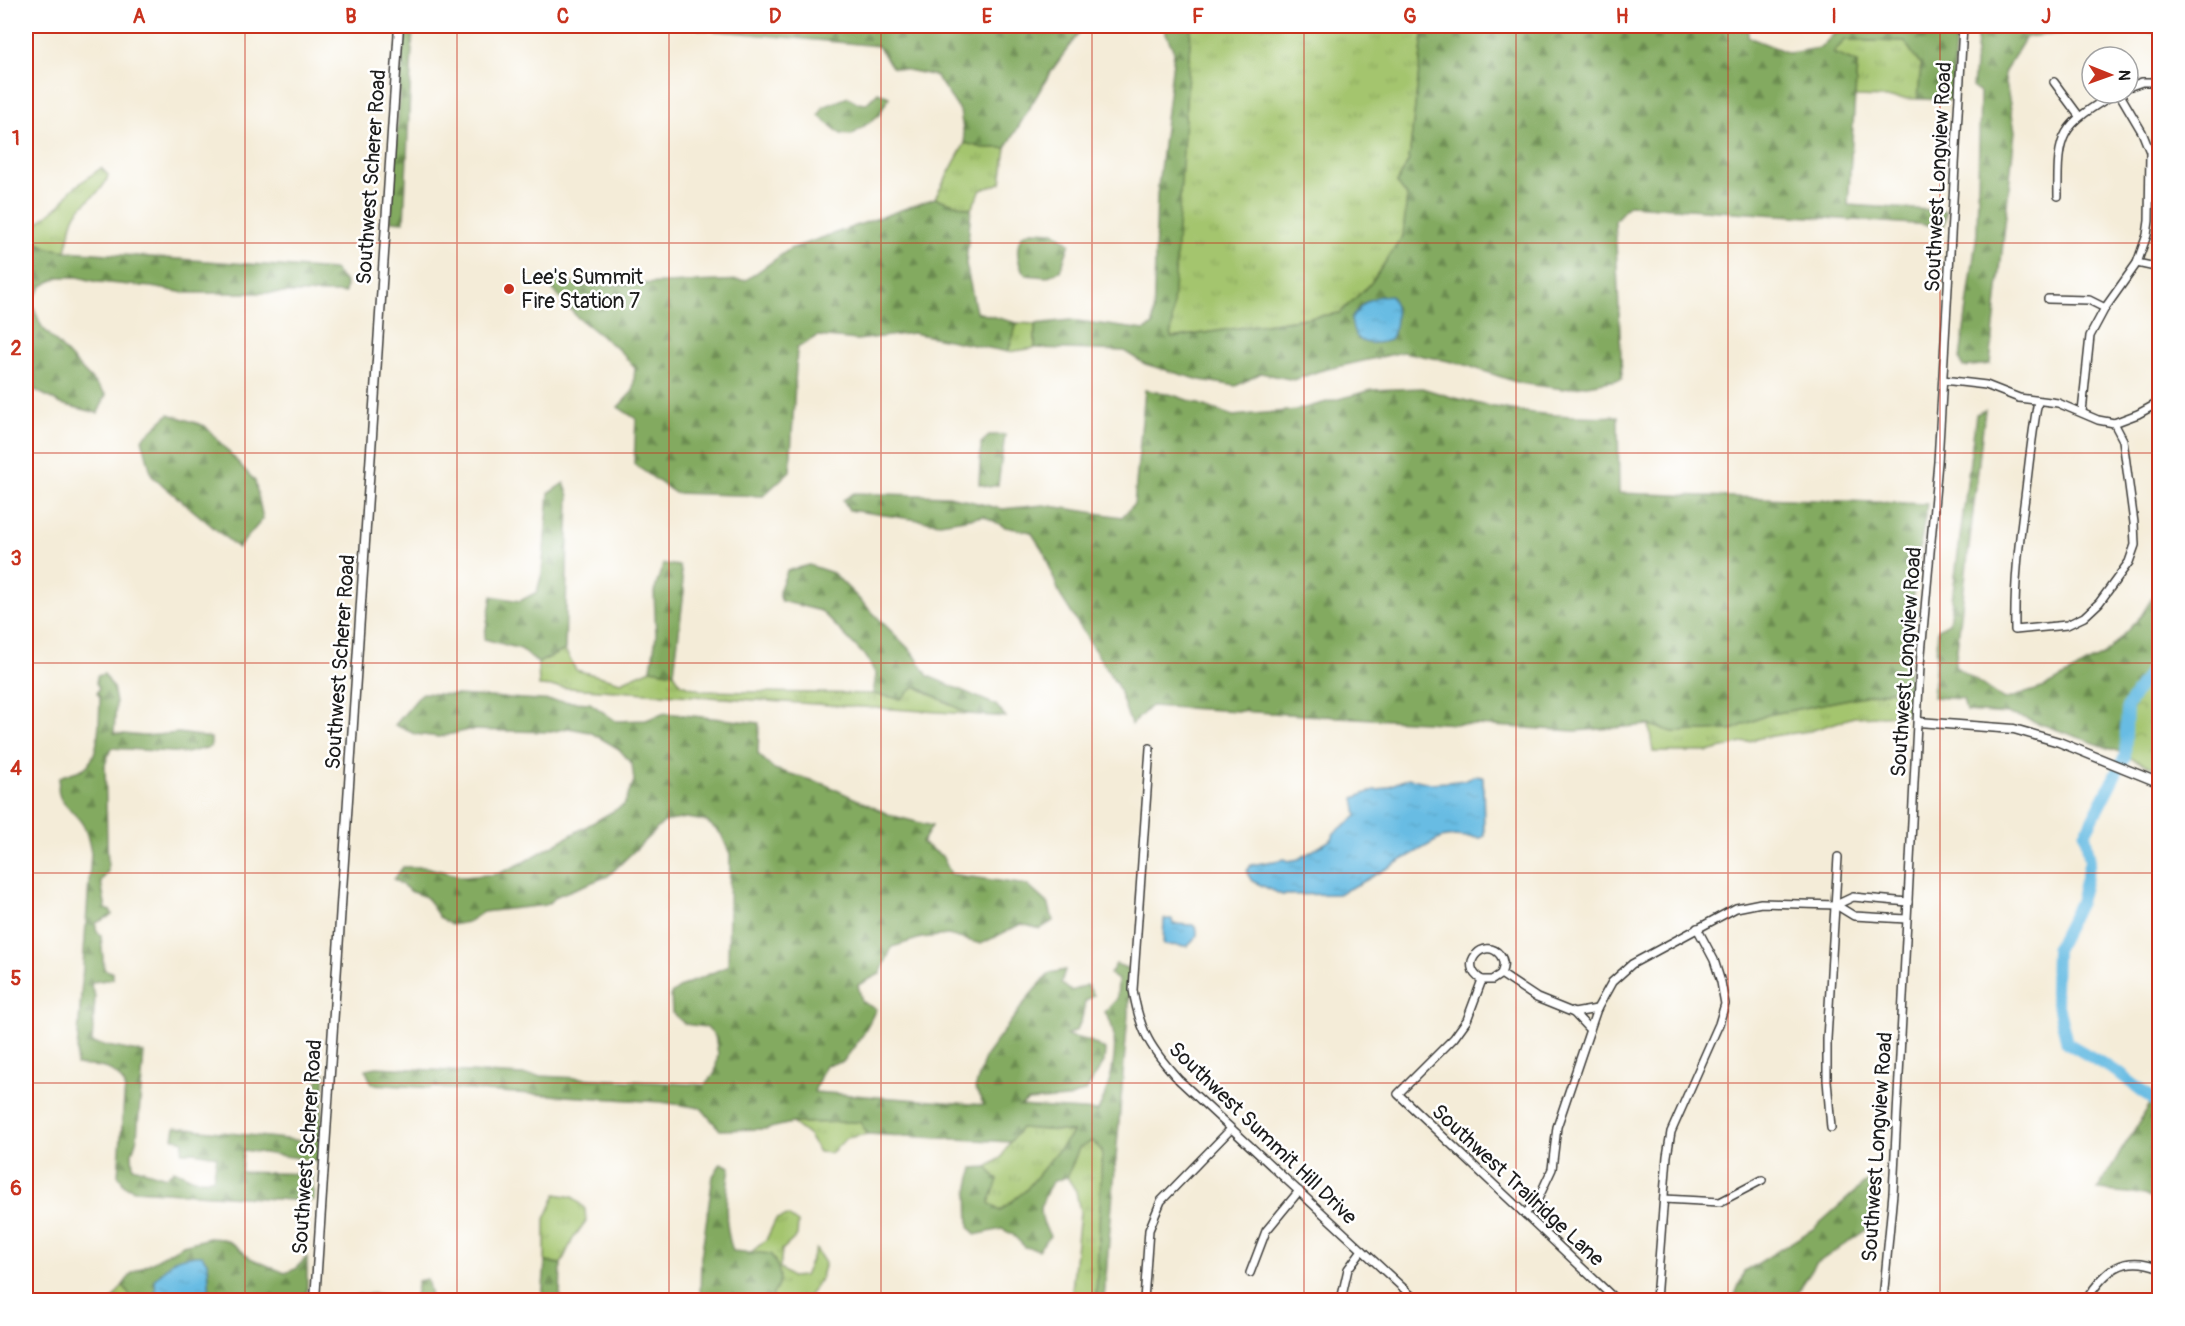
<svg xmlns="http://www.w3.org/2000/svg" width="2185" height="1326" font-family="Pangolin,sans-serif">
<defs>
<pattern id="grass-tufts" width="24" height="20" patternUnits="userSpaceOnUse" patternTransform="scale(1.5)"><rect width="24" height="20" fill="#a4c56e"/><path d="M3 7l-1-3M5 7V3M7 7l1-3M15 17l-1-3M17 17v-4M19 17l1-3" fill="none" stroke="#8da95f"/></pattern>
<pattern id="forest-firs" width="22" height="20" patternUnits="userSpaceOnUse" patternTransform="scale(1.5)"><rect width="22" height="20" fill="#83aa61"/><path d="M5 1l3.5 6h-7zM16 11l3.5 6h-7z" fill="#6a8a4f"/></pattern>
<pattern id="park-crowns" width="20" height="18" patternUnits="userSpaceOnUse" patternTransform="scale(1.5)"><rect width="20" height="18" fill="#a4c56e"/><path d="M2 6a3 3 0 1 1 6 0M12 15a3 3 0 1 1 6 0" fill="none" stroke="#8da95f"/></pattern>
<pattern id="water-ripples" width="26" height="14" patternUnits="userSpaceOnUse" patternTransform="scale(1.5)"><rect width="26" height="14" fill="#67bce3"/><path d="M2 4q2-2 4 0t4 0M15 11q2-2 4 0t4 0" fill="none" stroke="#59a1c2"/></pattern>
</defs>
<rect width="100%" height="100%" fill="#fff"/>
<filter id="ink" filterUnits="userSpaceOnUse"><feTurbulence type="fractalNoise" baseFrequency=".0167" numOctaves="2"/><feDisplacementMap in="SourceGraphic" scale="12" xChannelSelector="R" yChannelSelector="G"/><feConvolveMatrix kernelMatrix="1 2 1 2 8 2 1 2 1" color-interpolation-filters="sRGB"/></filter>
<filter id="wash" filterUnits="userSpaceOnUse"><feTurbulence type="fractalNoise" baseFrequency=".008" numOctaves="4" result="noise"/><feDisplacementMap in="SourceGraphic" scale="24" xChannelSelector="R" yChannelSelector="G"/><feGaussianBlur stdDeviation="1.35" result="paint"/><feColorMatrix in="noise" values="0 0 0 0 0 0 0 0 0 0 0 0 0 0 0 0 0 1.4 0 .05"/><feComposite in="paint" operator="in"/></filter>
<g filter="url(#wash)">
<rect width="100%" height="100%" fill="#f4ecd8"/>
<g fill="url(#grass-tufts)" stroke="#607045" stroke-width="1.5">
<path d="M 1191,26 L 1424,26 L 1409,160 L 1397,183 L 1407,196 L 1403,236 L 1371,283 L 1340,313 L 1170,338 Z"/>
<path d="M 2071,26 L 2159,26 L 2159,33 L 2066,33 Z"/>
<path d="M 1845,40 L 1905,42 L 1921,66 L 1918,99 L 1855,97 L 1857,63 L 1832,53 Z"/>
<path d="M 965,143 L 983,148 L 1006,148 L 1001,183 L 981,190 L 971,209 L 935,198 Z"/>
<path d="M 101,168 L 108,175 C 104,193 86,198 76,214 C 70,224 69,239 66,251 L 48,248 L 26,236 L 26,227 L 39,222 L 61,204 L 71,190 Z"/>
<path d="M 1017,323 L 1035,324 L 1035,348 L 1008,352 Z"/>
<path d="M 565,650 L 576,670 L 621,682 L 651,669 L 674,673 L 681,684 L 703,691 L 873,694 L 901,699 L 915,686 L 969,714 L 539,686 L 538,663 Z"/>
<path d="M 1910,687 L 1909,709 L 1904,715 L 1854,717 L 1810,731 L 1764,737 L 1708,752 L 1653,752 L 1649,725 L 1673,732 L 1731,730 L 1767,715 Z"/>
<path d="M 860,1122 L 868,1134 L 847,1138 L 831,1153 L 819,1152 L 809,1136 L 792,1123 Z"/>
<path d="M 1021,1128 L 1074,1132 L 1026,1190 L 1000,1211 L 989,1203 L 987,1167 L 1001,1158 L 1010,1142 Z"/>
<path d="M 1092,1141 L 1102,1150 L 1096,1300 L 1071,1300 L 1080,1212 L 1076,1191 L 1067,1177 L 1079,1148 Z"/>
<path d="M 556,1194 L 573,1197 L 585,1209 L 586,1221 L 573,1239 L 561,1264 L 545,1262 L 545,1219 Z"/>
<path d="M 788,1216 L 798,1223 L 797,1236 L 782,1250 L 780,1268 L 791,1277 L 804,1276 L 816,1249 L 825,1263 L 820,1280 L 806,1300 L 776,1300 L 771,1296 L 771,1254 L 750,1253 L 766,1240 L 776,1219 Z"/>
<path d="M 123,1285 L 130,1296 L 130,1300 L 112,1300 Z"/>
</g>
<g fill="url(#forest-firs)" stroke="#50633e" stroke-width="1.5">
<path d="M 404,26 L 413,26 L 404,222 L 391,221 Z"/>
<path d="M 699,26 L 1084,26 L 1050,73 L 1006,148 L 983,148 L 965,143 L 960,111 L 936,76 L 892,67 L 878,46 L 699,29 Z"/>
<path d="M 1163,26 L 1191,26 L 1171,338 L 1340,313 L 1371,283 L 1403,236 L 1407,196 L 1397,183 L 1409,160 L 1424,26 L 1748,26 L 1748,37 L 1789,53 L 1820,48 L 1842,26 L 1956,26 L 1952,100 L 1918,99 L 1921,66 L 1905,42 L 1845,40 L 1833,53 L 1857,63 L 1848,205 L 1946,211 L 1944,226 L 1629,205 L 1615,220 L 1622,379 L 1563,389 L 1519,383 L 1463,364 L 1403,352 L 1319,371 L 1294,380 L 1261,373 L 1236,386 L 1200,380 L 1145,364 L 1124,351 L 1035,348 L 1035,324 L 1070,320 L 1145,330 L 1153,325 L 1157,195 L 1174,52 Z"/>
<path d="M 1978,26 L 2071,26 L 2066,33 L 2026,37 L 2004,73 L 2015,131 L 1990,364 L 1963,367 L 1960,359 L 1977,233 L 1980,93 L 1973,88 Z"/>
<path d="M 878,92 L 889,97 L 879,115 L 852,135 L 841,134 L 819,116 L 823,107 L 848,97 L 858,103 L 866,104 Z"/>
<path d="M 935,198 L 971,209 L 966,264 L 976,312 L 1017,323 L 1008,352 L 913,333 L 857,340 L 817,336 L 797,348 L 790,471 L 763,496 L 675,493 L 634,464 L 636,419 L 618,407 L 633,391 L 635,368 L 620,351 L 577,317 L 542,277 L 582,286 L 746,280 L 790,249 Z"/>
<path d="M 1031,231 L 1054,232 L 1070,243 L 1060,271 L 1046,277 L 1026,275 C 1018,267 1014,247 1022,236 C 1024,234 1028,233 1031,231 Z"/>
<path d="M 26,236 L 48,248 L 67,251 L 334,270 L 346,283 L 345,293 L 185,293 L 151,287 L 97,282 L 78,277 L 59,277 L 42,286 L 31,302 L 42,327 L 106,395 L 98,413 L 61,404 L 26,385 Z"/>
<path d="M 1422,388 C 1487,410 1549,419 1618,416 L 1619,493 L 1927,504 C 1918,564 1904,626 1910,687 L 1767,715 L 1731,730 L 1673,732 L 1649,725 L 1576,731 L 1151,706 L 1131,725 L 1118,687 L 1060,595 L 1044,552 L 1031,532 L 1005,527 L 984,516 L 940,523 L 849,510 L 843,500 L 854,493 L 949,496 L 1002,509 L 1044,505 L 1122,517 L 1134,504 L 1145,390 L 1173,395 L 1233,416 L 1297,410 L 1372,390 Z"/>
<path d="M 1985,410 L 1955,666 L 2004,700 L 2045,687 L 2105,654 L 2141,616 L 2159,587 L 2159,654 L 2127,707 L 2125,754 L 2024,718 L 2007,714 L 1966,711 L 1963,699 L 1933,697 L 1938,629 L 1949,623 L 1976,414 Z"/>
<path d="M 169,414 L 205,426 L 255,481 L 263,519 L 238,548 L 152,476 L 142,439 Z"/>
<path d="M 990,435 L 1005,435 L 998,485 L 989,487 L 979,484 L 981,443 Z"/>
<path d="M 564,483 L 569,496 L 565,650 L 538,663 L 521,649 L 484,639 L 492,596 L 520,601 L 537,592 L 542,573 L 549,493 Z"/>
<path d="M 663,564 L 680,566 L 684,591 L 674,673 L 651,669 L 656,636 L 654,592 Z"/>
<path d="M 809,565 L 833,573 L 914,654 L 928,676 L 996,705 L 1006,717 L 969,714 L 915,686 L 901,699 L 873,694 L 876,675 L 867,658 L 821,611 L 781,601 L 779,591 L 787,571 Z"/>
<path d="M 104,674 L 113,687 L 116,703 L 114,733 L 144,736 L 179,733 L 211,738 L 211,747 L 186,753 L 111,748 L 105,765 L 108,871 L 101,882 L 106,909 L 111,911 L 112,915 L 96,923 L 96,930 L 101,936 L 104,969 L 113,973 L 113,979 L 93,982 L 91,986 L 95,996 L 92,1043 L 144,1053 L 137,1138 L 132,1153 L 133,1167 L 166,1177 L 174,1170 L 194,1179 L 213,1179 L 217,1156 L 194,1152 L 182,1152 L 183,1141 L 173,1138 L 175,1127 L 313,1142 L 319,1071 L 325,1074 L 318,1161 L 243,1150 L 241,1172 L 312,1174 L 314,1200 L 306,1201 L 134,1190 L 125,1186 L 118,1175 L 125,1086 C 112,1064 100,1067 76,1065 L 91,853 C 89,844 88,834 83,825 C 72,806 52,804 60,777 C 69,772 74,773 82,769 C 101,761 99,715 100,697 L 97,693 L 99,688 L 96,683 L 97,676 Z"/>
<path d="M 422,693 L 590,703 L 616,721 L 646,720 L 665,713 L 759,723 L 758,754 L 774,769 L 824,784 L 890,815 L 932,826 L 922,843 L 942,856 L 951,874 L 1027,885 L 1049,905 L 1053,921 L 1040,929 L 1021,924 L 981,944 L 948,935 L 921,938 L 892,947 L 880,974 L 858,985 L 862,1002 L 876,1009 L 864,1033 L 843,1062 L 825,1065 L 814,1092 L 984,1105 L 975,1089 L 985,1057 L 1030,995 L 1050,973 L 1065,970 L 1061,983 L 1071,991 L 1087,985 L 1094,995 L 1085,1002 L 1082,1018 L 1077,1030 L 1066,1035 L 1090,1041 L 1105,1050 L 1104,1062 L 1086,1091 L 1069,1098 L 1028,1101 L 1020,1106 L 1098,1111 C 1111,1084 1124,1039 1105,1012 L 1117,999 L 1118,980 L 1110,974 L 1116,964 L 1127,968 L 1131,980 L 1104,1300 L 1096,1300 L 1102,1151 L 1092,1141 L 1079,1148 L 1067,1177 L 1052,1182 C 1040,1203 1036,1213 1050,1236 L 1038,1250 L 1025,1247 L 1012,1234 L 1002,1229 L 975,1235 L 969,1227 L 968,1191 L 973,1168 L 987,1167 L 998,1180 L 989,1203 L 1000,1211 L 1026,1190 L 1073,1132 L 1021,1128 L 1010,1142 L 868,1134 L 860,1122 L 792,1123 L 766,1129 L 720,1130 L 701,1108 L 661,1102 L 372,1084 L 365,1069 L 377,1067 L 705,1085 L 715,1073 L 718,1054 L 715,1036 L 706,1027 L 685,1024 L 672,1013 L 671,994 L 682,986 L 728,966 L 730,854 L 721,834 L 706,821 L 686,818 L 664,822 L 608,876 L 559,895 L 546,905 L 483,912 L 468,922 L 451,925 L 439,917 L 426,897 L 412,892 L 394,879 L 403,867 L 426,867 L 464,877 L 498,874 L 522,863 L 624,805 L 634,781 L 632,764 L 619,749 L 590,732 L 568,728 L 551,732 L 469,730 L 439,737 L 415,734 L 395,725 Z"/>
<path d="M 2159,1090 L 2159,1204 L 2145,1195 L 2097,1190 Z"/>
<path d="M 721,1163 L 730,1167 C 726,1195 723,1223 733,1251 L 771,1254 C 781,1271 784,1280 772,1296 L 776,1300 L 700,1300 L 701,1257 L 713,1176 Z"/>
<path d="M 1880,1177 L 1876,1220 L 1866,1230 L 1816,1264 L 1792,1300 L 1733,1300 L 1744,1272 L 1813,1229 L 1866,1182 Z"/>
<path d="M 209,1238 L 223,1239 L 235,1245 L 250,1258 L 285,1273 L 295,1269 L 307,1257 L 307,1300 L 210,1300 L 208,1264 L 155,1290 L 159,1300 L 130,1300 L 130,1296 L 123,1285 L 132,1273 L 183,1245 Z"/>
<path d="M 545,1262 L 561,1264 L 560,1300 L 542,1300 Z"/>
<path d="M 427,1279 L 432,1300 L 414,1300 L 418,1281 Z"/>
<path d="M 378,1294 L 409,1300 L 360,1300 L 357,1295 Z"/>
</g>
<path fill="url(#park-crowns)" stroke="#607045" stroke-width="1.5" d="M 2159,654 L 2159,770 L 2125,756 L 2127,707 Z"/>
<path fill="#a4c56e" stroke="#607045" stroke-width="1.5" d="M 2159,682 L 2159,753 C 2150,731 2149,705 2159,682 Z"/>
<g fill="url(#water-ripples)" stroke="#426c80" stroke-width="1.5">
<path d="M 1391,295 C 1398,312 1398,323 1390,340 C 1367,347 1354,344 1351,319 C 1363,302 1370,296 1391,295 Z"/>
<path d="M 1474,776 L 1483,777 L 1484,836 L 1481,838 L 1453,836 L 1441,838 L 1361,883 L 1338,894 L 1282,895 L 1252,881 L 1248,875 L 1247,871 L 1251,865 L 1285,859 L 1288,861 L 1299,859 L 1332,839 L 1334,833 L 1357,816 L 1354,798 L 1374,790 L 1380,790 L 1408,778 L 1430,783 L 1448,782 L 1464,780 Z"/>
<path d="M 1164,919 L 1172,919 L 1173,924 L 1193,925 L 1197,929 L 1197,937 L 1188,946 L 1163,945 Z"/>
<path d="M 195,1255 L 202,1255 L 208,1264 L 210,1300 L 159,1300 L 156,1296 L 155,1279 L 175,1259 Z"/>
</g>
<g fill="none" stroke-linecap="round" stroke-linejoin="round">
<path stroke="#67bce3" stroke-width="12" d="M 2160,654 L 2127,707 L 2125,756 L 2085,834 L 2090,861 L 2080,902 L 2056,950 L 2055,993 L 2067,1043 L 2119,1073 L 2160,1105"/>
</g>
</g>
<g filter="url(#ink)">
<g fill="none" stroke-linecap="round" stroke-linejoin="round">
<g stroke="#3c3b38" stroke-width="10">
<g id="minor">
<path d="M 2054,82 L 2079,116"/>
<path d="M 2128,87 L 2142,82 L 2160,82"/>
<path d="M 2058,196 C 2057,132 2061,126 2116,93"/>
<path d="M 2137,263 L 2160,268"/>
<path d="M 2048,299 L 2089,300 L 2105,308"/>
<path d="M 1943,380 L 1986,385 L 2019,398 L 2058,403 L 2098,420 L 2114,423 L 2138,414 L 2160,402"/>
<path d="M 2038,401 C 2032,433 2029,465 2025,497 C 2019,542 2014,584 2015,630 L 2067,625 L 2084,617 L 2099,603 L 2129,562 L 2135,545 L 2134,523 L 2123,440 L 2114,423"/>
<path d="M 2082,412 L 2090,336 L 2105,308 L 2137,263 L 2147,235 L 2149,221 L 2150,152 L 2142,132 L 2119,93"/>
<path d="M 1150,748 L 1133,990 C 1140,1032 1151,1049 1179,1080 L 1416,1300"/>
<path d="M 1836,905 L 1854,916 L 1906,919"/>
<path d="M 1501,974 L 1537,998 L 1574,1013 L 1590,1030"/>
<path d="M 1482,980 L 1467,1020 L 1454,1038 L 1398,1094 L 1616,1300"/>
<path d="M 1482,980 C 1456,965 1485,936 1500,955 C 1505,961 1504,967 1501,974"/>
<path d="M 1482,980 L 1492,980 L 1501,974"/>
<path d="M 1574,1013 L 1597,1009"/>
<path d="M 1831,1128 L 1827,1080 L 1827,1039 L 1838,857"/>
<path d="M 1664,1199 L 1720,1202 L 1762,1180"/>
<path d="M 1525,1214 L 1538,1199 L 1552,1169 L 1557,1127 L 1597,1009 L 1612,982 L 1632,964 L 1736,908 L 1761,903 L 1836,905 L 1853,897 L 1908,902"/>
<path d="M 1250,1273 L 1266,1231 L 1299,1191"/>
<path d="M 1144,1300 L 1149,1230 L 1161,1201 L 1230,1130"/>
<path d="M 1341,1300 L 1348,1269 L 1362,1250"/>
<path d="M 1656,1300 L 1667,1156 L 1671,1132 L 1719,1024 L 1725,1004 L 1721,982 L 1714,960 L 1697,928"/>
<path d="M 1883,1300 L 1893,1193 L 1920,665 L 1938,462 L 1963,26"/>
<path d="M 2086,1300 C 2105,1271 2123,1253 2160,1268"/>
</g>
</g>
<g stroke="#3c3b38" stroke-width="11">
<g id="major">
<path d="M 1918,722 L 2014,729 L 2059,742 L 2160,783"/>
<path d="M 315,1300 L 399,26"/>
</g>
</g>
<use href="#minor" stroke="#fff" stroke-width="7"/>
<use href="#major" stroke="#fff" stroke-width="8"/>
</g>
</g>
<path fill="none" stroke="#c8321e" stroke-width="1.5" stroke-opacity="0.55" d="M 245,26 L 245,1300M 457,26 L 457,1300M 669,26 L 669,1300M 881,26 L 881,1300M 1092,26 L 1092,1300M 1304,26 L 1304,1300M 1516,26 L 1516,1300M 1728,26 L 1728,1300M 1940,26 L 1940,1300M 26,243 L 2160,243M 26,453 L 2160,453M 26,663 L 2160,663M 26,873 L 2160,873M 26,1083 L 2160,1083"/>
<circle fill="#c8321e" stroke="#fff" stroke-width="2" cx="509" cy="289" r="6"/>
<g text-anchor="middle" stroke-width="5" stroke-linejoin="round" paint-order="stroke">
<g font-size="21" fill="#1c1c1c" stroke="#fff">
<text transform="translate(371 177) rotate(-86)" y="7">Southwest Scherer Road</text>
<text transform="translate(1938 177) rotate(-87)" y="7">Southwest Longview Road</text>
<text transform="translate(340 662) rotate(-86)" y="7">Southwest Scherer Road</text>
<text transform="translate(1906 662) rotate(-86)" y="7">Southwest Longview Road</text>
<text transform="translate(1263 1133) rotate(44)" y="7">Southwest Summit Hill Drive</text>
<text transform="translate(307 1147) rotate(-86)" y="7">Southwest Scherer Road</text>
<text transform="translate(1877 1147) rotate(-86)" y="7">Southwest Longview Road</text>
<text transform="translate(1518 1185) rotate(43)" y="7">Southwest Trailridge Lane</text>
</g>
<g font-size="21" fill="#1c1c1c" stroke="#fff" text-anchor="start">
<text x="521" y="284">Lee's Summit<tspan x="521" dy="24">Fire Station 7</tspan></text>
</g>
</g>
<rect width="2185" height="1326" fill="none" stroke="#fff" stroke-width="66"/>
<g transform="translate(2110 75) rotate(91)"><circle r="28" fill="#ffffff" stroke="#a4a4a4" stroke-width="1.5"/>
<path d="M0-4.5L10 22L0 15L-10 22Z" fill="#c8321e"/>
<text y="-9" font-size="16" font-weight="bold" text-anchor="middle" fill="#1c1c1c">N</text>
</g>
<rect x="33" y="33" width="2119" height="1260" fill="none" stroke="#c8321e" stroke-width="2"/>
<g font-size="20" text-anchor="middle" font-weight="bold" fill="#c8321e">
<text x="139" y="23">A</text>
<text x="351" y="23">B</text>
<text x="563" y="23">C</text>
<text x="775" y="23">D</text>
<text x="987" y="23">E</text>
<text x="1198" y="23">F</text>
<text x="1410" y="23">G</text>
<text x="1622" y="23">H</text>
<text x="1834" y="23">I</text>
<text x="2046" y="23">J</text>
<text x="16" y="145">1</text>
<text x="16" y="355">2</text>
<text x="16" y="565">3</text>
<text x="16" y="775">4</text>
<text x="16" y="985">5</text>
<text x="16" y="1195">6</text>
</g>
</svg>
